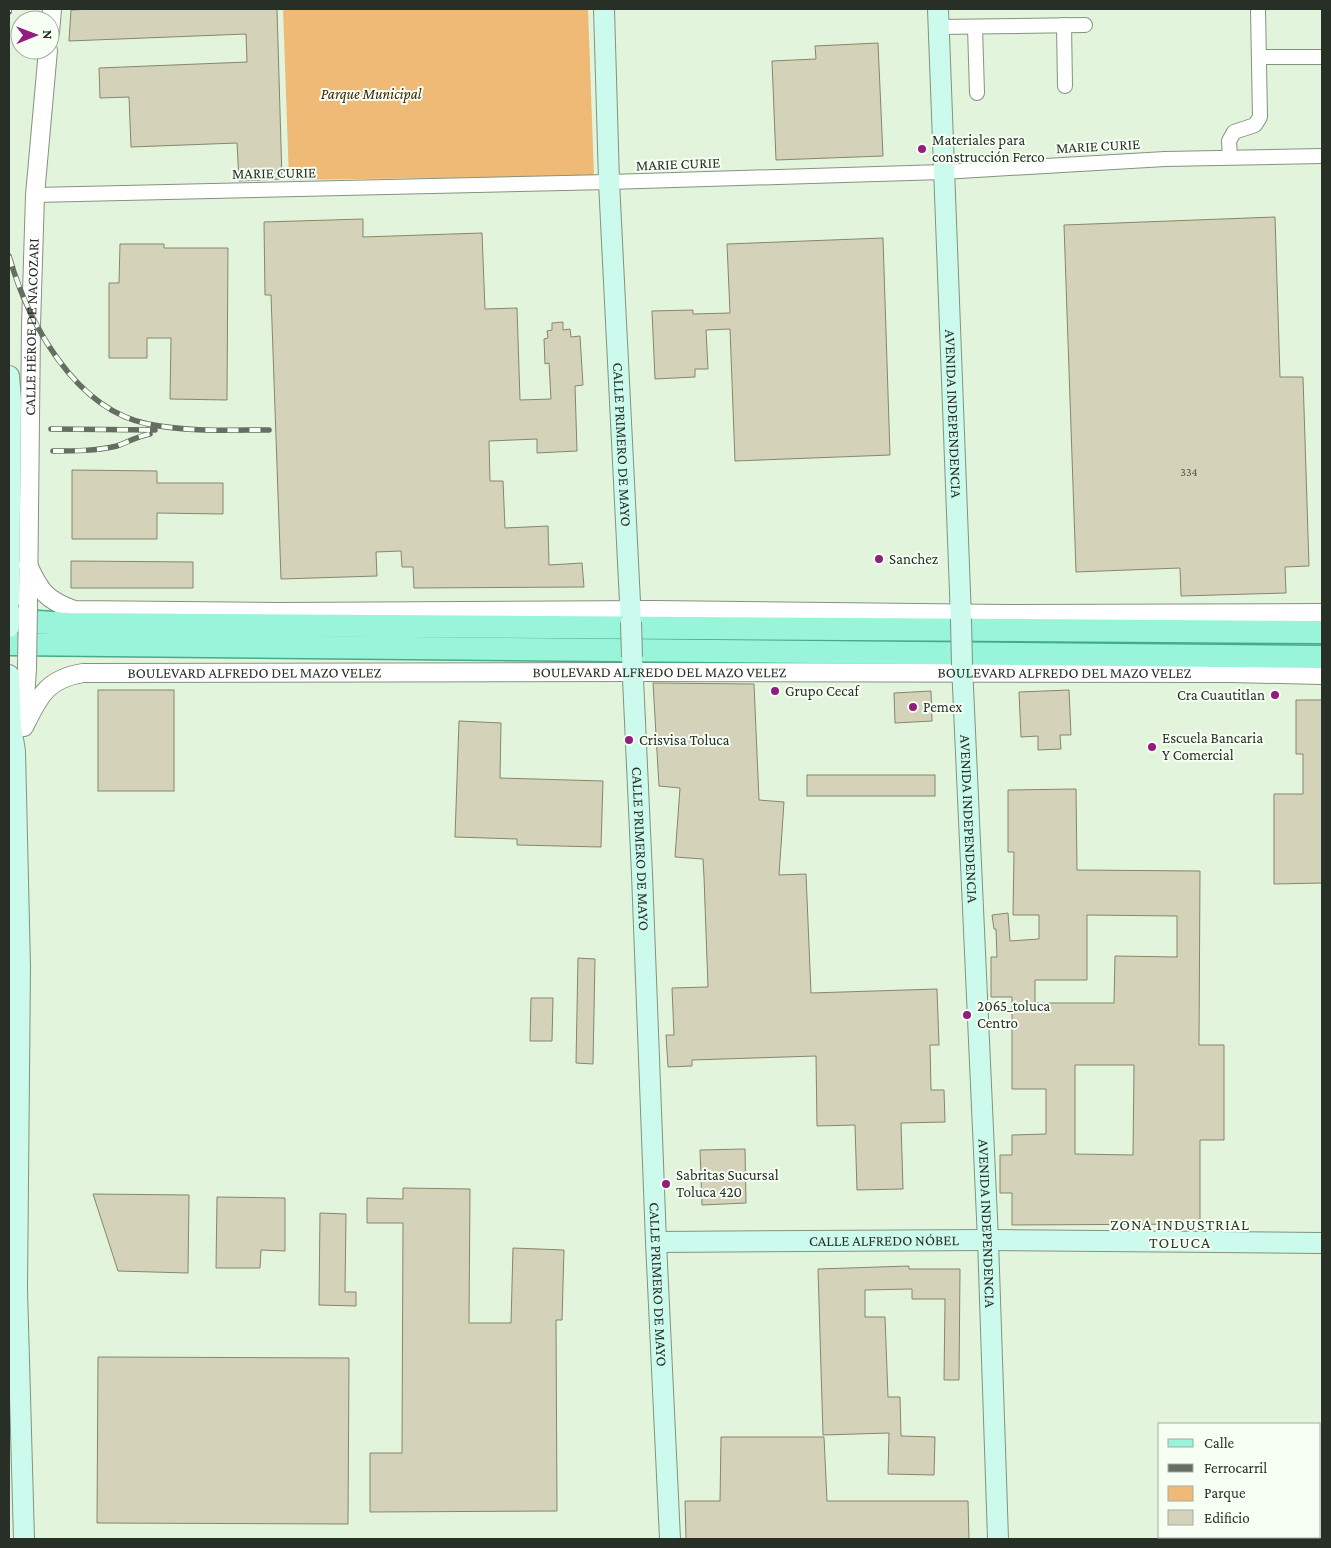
<svg xmlns="http://www.w3.org/2000/svg" width="1331" height="1548" font-family="'Crimson Pro',serif">
<rect width="100%" height="100%" fill="#e3f4dd"/>
<path fill="#eeba76" d="M 283,9 L 588,9 L 594,176 L 289,180 Z"/>
<g fill="#d4d3b9" stroke="#87866d" fill-rule="evenodd">
<path d="M 94,9 L 277,9 L 282,179 L 239,181 L 237,143 L 131,147 L 129,97 L 100,98 L 99,68 L 247,62 L 246,34 L 69,41 L 71,10 Z"/>
<path d="M 878,43 L 883,156 L 776,160 L 772,61 L 816,59 L 815,46 Z"/>
<path d="M 1275,217 L 1280,377 L 1303,377 L 1309,566 L 1285,567 L 1286,593 L 1181,596 L 1180,568 L 1076,572 L 1064,225 Z"/>
<path d="M 363,219 L 363,237 L 482,233 L 485,309 L 517,308 L 520,400 L 551,399 L 549,363 L 545,364 L 544,339 L 548,338 L 547,331 L 552,330 L 552,323 L 563,322 L 563,330 L 570,329 L 571,337 L 580,336 L 583,385 L 575,386 L 577,451 L 537,453 L 537,439 L 489,441 L 490,481 L 503,481 L 505,528 L 548,526 L 549,565 L 582,563 L 584,587 L 414,588 L 413,567 L 402,567 L 401,551 L 376,552 L 377,576 L 281,579 L 271,295 L 265,295 L 264,222 Z"/>
<path d="M 883,238 L 890,455 L 735,461 L 730,329 L 706,330 L 708,369 L 695,369 L 695,377 L 655,379 L 652,311 L 693,310 L 693,314 L 730,313 L 727,244 Z"/>
<path d="M 120,244 L 164,244 L 164,248 L 228,248 L 227,400 L 170,399 L 171,338 L 147,338 L 147,358 L 109,358 L 109,283 L 119,283 Z"/>
<path d="M 72,470 L 157,471 L 157,483 L 223,483 L 223,514 L 157,513 L 157,539 L 72,539 Z"/>
<path d="M 71,561 L 193,562 L 193,588 L 71,588 Z"/>
<path d="M 653,683 L 754,684 L 759,800 L 784,802 L 779,875 L 806,874 L 811,993 L 937,989 L 939,1045 L 930,1045 L 931,1090 L 944,1090 L 945,1122 L 901,1123 L 903,1189 L 857,1190 L 855,1125 L 817,1126 L 816,1056 L 692,1060 L 692,1066 L 668,1067 L 666,1035 L 674,1035 L 672,988 L 708,987 L 704,877 L 703,859 L 675,857 L 680,788 L 659,786 Z"/>
<rect x="98" y="690" width="76" height="101"/>
<path d="M 1069,690 L 1071,735 L 1060,735 L 1061,749 L 1038,750 L 1038,736 L 1021,737 L 1019,692 Z"/>
<path d="M 931,691 L 932,721 L 895,723 L 894,693 Z"/>
<path d="M 1296,700 L 1322,700 L 1322,883 L 1274,884 L 1274,794 L 1303,794 L 1303,754 L 1296,754 Z"/>
<path d="M 459,721 L 501,723 L 500,778 L 603,781 L 601,847 L 517,845 L 517,839 L 455,837 Z"/>
<rect x="807" y="775" width="128" height="21"/>
<path d="M 1076,789 L 1077,870 L 1200,871 L 1199,1045 L 1224,1045 L 1224,1140 L 1200,1140 L 1200,1224 L 1012,1225 L 1012,1193 L 1000,1193 L 1000,1155 L 1012,1155 L 1012,1135 L 1046,1134 L 1046,1089 L 1012,1089 L 1012,997 L 991,997 L 991,957 L 997,957 L 996,929 L 994,929 L 992,915 L 1008,913 L 1010,941 L 1039,939 L 1039,915 L 1013,915 L 1014,852 L 1008,852 L 1008,790 ZM 1087,915 L 1177,916 L 1177,957 L 1115,956 L 1114,1003 L 1035,1003 L 1035,980 L 1087,980 ZM 1075,1065 L 1134,1065 L 1133,1155 L 1075,1154 Z"/>
<path d="M 578,958 L 595,959 L 593,1064 L 576,1063 Z"/>
<path d="M 531,998 L 553,998 L 552,1041 L 530,1041 Z"/>
<path d="M 745,1149 L 746,1203 L 702,1205 L 700,1150 Z"/>
<path d="M 403,1188 L 470,1189 L 469,1323 L 511,1323 L 513,1248 L 564,1250 L 562,1320 L 556,1320 L 557,1511 L 370,1512 L 370,1453 L 402,1453 L 403,1223 L 367,1223 L 367,1198 L 403,1199 Z"/>
<path d="M 93,1194 L 189,1195 L 188,1273 L 118,1271 Z"/>
<path d="M 217,1197 L 285,1198 L 285,1251 L 261,1250 L 260,1268 L 216,1268 Z"/>
<path d="M 320,1213 L 346,1214 L 345,1292 L 356,1292 L 356,1306 L 319,1305 Z"/>
<path d="M 909,1266 L 909,1269 L 960,1269 L 959,1380 L 944,1380 L 945,1299 L 912,1299 L 912,1289 L 865,1290 L 865,1317 L 885,1317 L 888,1397 L 900,1397 L 901,1436 L 935,1437 L 934,1475 L 888,1474 L 889,1433 L 823,1435 L 818,1269 Z"/>
<path d="M 98,1357 L 349,1358 L 348,1524 L 97,1523 Z"/>
<path d="M 721,1437 L 824,1437 L 827,1501 L 968,1501 L 969,1539 L 686,1539 L 685,1501 L 720,1501 Z"/>
</g>
<g fill="none" stroke-linecap="round" stroke-linejoin="round">
<g stroke="#84937e" stroke-width="16">
<g id="minor">
<path d="M 1064,25 L 1065,86"/>
<path d="M 938,27 L 1085,25"/>
<path d="M 975,27 L 977,93"/>
<path d="M 1259,57 L 1322,57"/>
<path d="M 1230,157 L 1229,141 L 1234,132 L 1255,125 L 1260,117 L 1258,9"/>
<path d="M 35,195 L 609,182 L 943,172 L 1165,159 L 1322,156"/>
</g>
</g>
<g stroke="#84937e" stroke-width="20">
<g id="tertiary">
<path d="M 50,33 L 52,9"/>
<path d="M 28,565 C 40,591 46,600 74,610 L 279,612 L 654,610 L 1007,614 L 1322,613"/>
<path id="s1" d="M 28,605 L 31,326 L 35,195 L 48,50"/>
<path d="M 24,717 L 27,668"/>
<path id="s2" d="M 24,727 C 39,697 46,679 83,673 L 633,672 L 1230,673 L 1322,675"/>
</g>
</g>
<g stroke="#84937e" stroke-width="22">
<g id="secondary">
<path id="s3" d="M 604,9 L 609,182 L 631,622"/>
<path id="s4" d="M 938,9 L 961,619"/>
<path d="M 9,376 L 11,400 L 9,609"/>
<path id="s5" d="M 632,657 L 642,874 L 656,1242 L 670,1539"/>
<path id="s6" d="M 962,665 L 988,1240 L 998,1539"/>
<path d="M 9,675 L 11,727 L 15,751 L 20,967 L 17,1289 L 24,1539"/>
<path id="s7" d="M 656,1242 L 988,1240 L 1322,1243"/>
</g>
</g>
<g stroke="#45ab8a" stroke-width="25">
<g id="primary">
<path d="M 9,620 L 68,624 L 1322,632"/>
<path d="M 9,644 L 1322,657"/>
</g>
</g>
<use href="#minor" stroke="#fff" stroke-width="14"/>
<use href="#tertiary" stroke="#fff" stroke-width="18"/>
<use href="#secondary" stroke="#ccfaec" stroke-width="20"/>
<use href="#primary" stroke="#98f5d9" stroke-width="22"/>
<g stroke="#646e61" stroke-width="5.5">
<g id="rail">
<path d="M 9,12 L 9,9"/>
<path d="M 9,256 C 28,322 74,409 148,424 C 188,432 229,430 269,430"/>
<path d="M 51,429 L 155,430"/>
<path d="M 53,451 C 74,451 96,451 117,446 C 128,442 138,436 150,434"/>
</g>
</g>
<use href="#rail" stroke="#f7fef4" stroke-width="4" stroke-dasharray="11" stroke-linecap="butt"/>
<g stroke="#84937e" stroke-width="20" stroke-linecap="butt">
<path id="tertiary-bridge" d="M 27,668 L 28,605"/>
</g>
<g stroke="#84937e" stroke-width="22" stroke-linecap="butt">
<g id="secondary-bridge">
<path d="M 961,619 L 962,665"/>
<path d="M 631,622 L 632,657"/>
<path d="M 9,627 L 9,609"/>
</g>
</g>
<use href="#tertiary-bridge" stroke="#fff" stroke-width="18"/>
<use href="#secondary-bridge" stroke="#ccfaec" stroke-width="20"/>
</g>
<g fill="#921d7c" stroke="#f7fef4" stroke-width="2">
<circle cx="922" cy="149" r="5"/>
<circle cx="879" cy="559" r="5"/>
<circle cx="775" cy="691" r="5"/>
<circle cx="1275" cy="695" r="5"/>
<circle cx="913" cy="707" r="5"/>
<circle cx="629" cy="740" r="5"/>
<circle cx="1152" cy="747" r="5"/>
<circle cx="967" cy="1015" r="5"/>
<circle cx="666" cy="1184" r="5"/>
</g>
<g text-anchor="middle" stroke-width="4" stroke-linejoin="round" paint-order="stroke">
<g font-size="12" fill="#53584b">
<text x="1189" y="476">334</text>
</g>
<g font-size="15" font-style="italic" fill="#3e2705" stroke="#f7fef4">
<text x="371" y="99">Parque Municipal</text>
</g>
<g font-size="15" fill="#282f26" stroke="#f7fef4" text-anchor="start">
<text x="932" y="145">Materiales para<tspan x="932" dy="17">construcción Ferco</tspan></text>
<text x="889" y="564">Sanchez</text>
<text x="785" y="696">Grupo Cecaf</text>
<text x="1265" y="700" text-anchor="end">Cra Cuautitlan</text>
<text x="923" y="712">Pemex</text>
<text x="1162" y="743">Escuela Bancaria<tspan x="1162" dy="17">Y Comercial</tspan></text>
<text x="639" y="745">Crisvisa Toluca</text>
<text x="977" y="1011">2065_toluca<tspan x="977" dy="17">Centro</tspan></text>
<text x="676" y="1180">Sabritas Sucursal<tspan x="676" dy="17">Toluca 420</tspan></text>
</g>
<g font-size="15" fill="#282f26" stroke="#f7fef4">
<text transform="translate(1098 146) rotate(-3)" y="5">MARIE CURIE</text>
<text transform="translate(678 164) rotate(-2)" y="5">MARIE CURIE</text>
<text transform="translate(274 173) rotate(-1)" y="5">MARIE CURIE</text>
<text dy="5" stroke="none"><textPath href="#s1" startOffset="278">CALLE HÉROE DE NACOZARI</textPath></text>
<text dy="5" stroke="none"><textPath href="#s4" startOffset="405">AVENIDA INDEPENDENCIA</textPath></text>
<text dy="5" stroke="none"><textPath href="#s3" startOffset="436">CALLE PRIMERO DE MAYO</textPath></text>
<text dy="5" stroke="none"><textPath href="#s2" startOffset="661">BOULEVARD ALFREDO DEL MAZO VELEZ</textPath></text>
<text dy="5" stroke="none"><textPath href="#s2" startOffset="1066">BOULEVARD ALFREDO DEL MAZO VELEZ</textPath></text>
<text dy="5" stroke="none"><textPath href="#s2" startOffset="256">BOULEVARD ALFREDO DEL MAZO VELEZ</textPath></text>
<text dy="5" stroke="none"><textPath href="#s6" startOffset="154">AVENIDA INDEPENDENCIA</textPath></text>
<text dy="5" stroke="none"><textPath href="#s5" startOffset="192">CALLE PRIMERO DE MAYO</textPath></text>
<text dy="5" stroke="none"><textPath href="#s6" startOffset="559">AVENIDA INDEPENDENCIA</textPath></text>
<text dy="5" stroke="none"><textPath href="#s7" startOffset="228">CALLE ALFREDO NÓBEL</textPath></text>
<text dy="5" stroke="none"><textPath href="#s5" startOffset="628">CALLE PRIMERO DE MAYO</textPath></text>
</g>
<g font-size="16" letter-spacing="1" fill="#303d2b" stroke="#f7fef4">
<text x="1180" y="1230">ZONA INDUSTRIAL<tspan x="1180" dy="18">TOLUCA</tspan></text>
</g>
</g>
<rect width="1331" height="1548" fill="none" stroke="#282f26" stroke-width="20"/>
<rect x="1158" y="1423" width="162" height="115" fill="#f7fef4" stroke="#a4aba2"/>
<rect x="1168" y="1439" width="25" height="8" fill="#98f5d9" stroke="#a4aba2"/>
<text x="1204" y="1448" font-size="15" fill="#282f26">Calle</text>
<rect x="1168" y="1464" width="25" height="8" fill="#646e61" stroke="#a4aba2"/>
<text x="1204" y="1473" font-size="15" fill="#282f26">Ferrocarril</text>
<rect x="1168" y="1486" width="25" height="15" fill="#eeba76" stroke="#a4aba2"/>
<text x="1204" y="1498" font-size="15" fill="#282f26">Parque</text>
<rect x="1168" y="1510" width="25" height="15" fill="#d4d3b9" stroke="#a4aba2"/>
<text x="1204" y="1523" font-size="15" fill="#282f26">Edificio</text>
<g transform="translate(35 35) rotate(89)"><circle r="24" fill="#f7fef4" stroke="#a4aba2"/>
<path d="M0-4L9 19L0 12L-9 19Z" fill="#921d7c"/>
<text y="-8" font-size="14" font-weight="bold" text-anchor="middle" fill="#282f26">N</text>
</g>
</svg>
